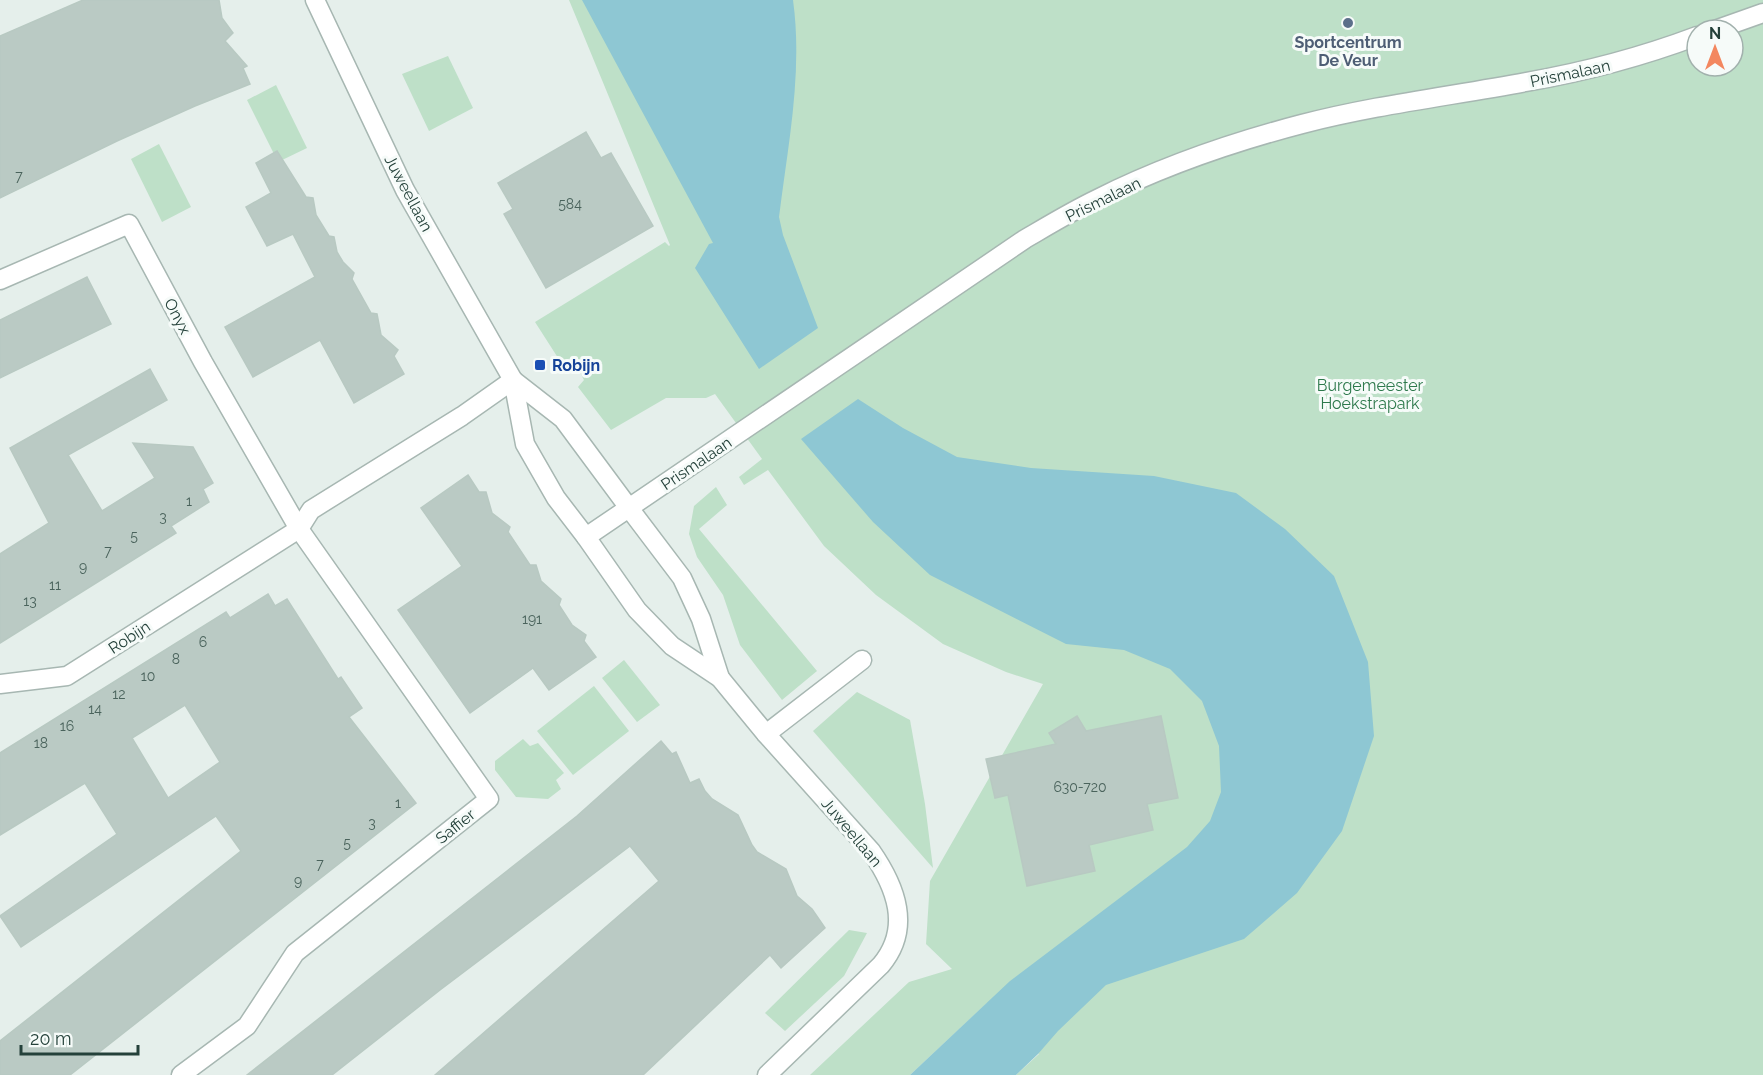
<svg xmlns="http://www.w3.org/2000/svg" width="1763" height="1075" font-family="Raleway,sans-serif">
<rect width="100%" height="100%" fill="#e5efeb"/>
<g fill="#bee0c8" fill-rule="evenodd">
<path d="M 569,0 L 1763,0 L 1763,1075 L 1016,1075 L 1039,1054 L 987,1003 L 910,1075 L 810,1075 L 909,982 L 952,969 L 926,944 L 930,881 L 1043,684 L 1006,672 L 943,644 L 876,595 L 824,546 L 768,470 L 744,485 L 739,477 L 762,459 L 715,394 L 706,398 L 666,398 L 611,430 L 578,387 L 584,380 L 572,358 L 560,361 L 535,322 L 665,242 L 669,246 L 670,245 ZM 1697,30 L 1733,30 L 1733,66 L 1697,66 Z"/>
<path d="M 448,56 L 473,108 L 429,131 L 402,74 Z"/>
<path d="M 276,85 L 307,148 L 278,162 L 247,100 Z"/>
<path d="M 159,144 L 191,207 L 162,222 L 131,159 Z"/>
<path d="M 716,487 L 727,505 L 699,529 L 817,671 L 782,700 L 740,645 L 723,595 L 697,557 L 689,534 L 694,506 Z"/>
<path d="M 624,660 L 660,705 L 637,722 L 602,678 Z"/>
<path d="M 594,686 L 629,731 L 573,775 L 537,731 Z"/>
<path d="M 857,692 L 910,720 L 925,804 L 933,868 L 813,731 Z"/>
<path d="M 523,739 L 530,746 L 538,743 L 564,773 L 556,780 L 561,789 L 548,799 L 516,797 L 495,770 L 495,761 Z"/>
<path d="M 849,930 L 867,933 L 844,976 L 785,1031 L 765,1013 Z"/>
</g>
<g fill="#8ec7d3">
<path d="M 582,0 L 793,0 C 803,72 788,145 779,217 L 783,235 L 818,328 L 759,369 L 695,268 L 709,244 L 713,243 Z"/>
<path d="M 858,399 L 903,428 L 957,457 L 1031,468 L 1154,476 L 1236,493 L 1285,529 L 1334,576 L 1368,662 L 1374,736 L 1342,831 L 1297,893 L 1244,939 L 1106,985 L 1058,1031 L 1038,1054 L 1016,1075 L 910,1075 L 1010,981 L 1187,847 L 1210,821 L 1221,792 L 1219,746 L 1202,701 L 1170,669 L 1124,650 L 1066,644 L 930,575 L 873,522 L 801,439 Z"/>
</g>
<g fill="#bacac4" stroke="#b8c9c2" stroke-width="1.5" fill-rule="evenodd">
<path d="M 83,0 L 219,0 L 222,18 L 233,33 L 225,41 L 247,66 L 243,68 L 250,84 L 195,106 L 117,141 L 0,198 L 0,36 Z"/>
<path d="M 586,132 L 601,158 L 611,153 L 653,226 L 546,288 L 504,214 L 513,209 L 498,183 Z"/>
<path d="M 277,151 L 306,197 L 313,198 L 316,215 L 329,236 L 334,237 L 337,252 L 343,262 L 354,273 L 352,279 L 371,313 L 377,314 L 381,335 L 398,350 L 394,356 L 404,374 L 354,403 L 320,340 L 253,377 L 225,327 L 315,277 L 293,234 L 267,246 L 246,207 L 271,193 L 256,163 Z"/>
<path d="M 87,277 L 111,324 L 0,378 L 0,320 Z"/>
<path d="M 150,369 L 167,400 L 68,455 L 102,511 L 155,478 L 133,443 L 193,447 L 213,483 L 203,489 L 209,502 L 171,526 L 176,533 L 0,643 L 0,554 L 49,523 L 10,448 Z"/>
<path d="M 468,475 L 479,492 L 486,492 L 492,513 L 510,527 L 508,532 L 530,565 L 536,565 L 541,581 L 561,599 L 559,605 L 572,625 L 586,635 L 584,641 L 596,657 L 549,690 L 533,668 L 470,713 L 398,610 L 462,566 L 421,508 Z"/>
<path d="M 268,594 L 275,606 L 287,599 L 338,679 L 341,677 L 362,708 L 349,717 L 416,803 L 70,1075 L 0,1075 L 0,1041 L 241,851 L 216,816 L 21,947 L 0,916 L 117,834 L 85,783 L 0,835 L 0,753 L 226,612 L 230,618 ZM 185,705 L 220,762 L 168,798 L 132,738 Z"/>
<path d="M 1077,716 L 1086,731 L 1161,716 L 1178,798 L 1147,804 L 1153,830 L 1089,845 L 1095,871 L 1027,886 L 1008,795 L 995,798 L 986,759 L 1056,744 L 1049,733 Z"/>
<path d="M 661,741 L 672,754 L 676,752 L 690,783 L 699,779 L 705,791 L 712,799 L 738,815 L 752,845 L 757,852 L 786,869 L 797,896 L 812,909 L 825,928 L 781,968 L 770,955 L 643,1075 L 435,1075 L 659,881 L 630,846 L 440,990 L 332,1075 L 247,1075 L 577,816 Z"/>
</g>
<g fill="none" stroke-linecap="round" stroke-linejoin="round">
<g stroke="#a7b7b2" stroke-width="21">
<path id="service" d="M 766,734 L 862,660"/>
</g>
<g stroke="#a7b7b2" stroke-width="21">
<g id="minor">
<path d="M 315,0 L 405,190 L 513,380 L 525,444 L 556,498 L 586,537"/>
<path d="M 0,280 L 129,224 L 203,362 L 299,529 L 489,799 L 295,953 L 247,1026 L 181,1075"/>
<path d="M 513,380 L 563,419 L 629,508"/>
<path d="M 0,684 L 67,676 L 299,529 L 311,510 L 462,416 L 513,380"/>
</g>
</g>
<g stroke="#a7b7b2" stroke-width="21">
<g id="tertiary">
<path d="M 1715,30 L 1763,13"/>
<path d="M 629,508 L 682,578 L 701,619 L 720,678"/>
<path d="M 767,1075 L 881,965 C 912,928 896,887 871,851 L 766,734 L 720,678 L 672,646 L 637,610 L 586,537 L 1025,239 C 1049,225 1072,211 1097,199 C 1161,167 1233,142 1302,124 C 1375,105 1451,96 1526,82 C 1584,72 1641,57 1697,36"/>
</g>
</g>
<use href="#service" stroke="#fff" stroke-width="18"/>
<use href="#minor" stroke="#fff" stroke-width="18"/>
<use href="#tertiary" stroke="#fff" stroke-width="18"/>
</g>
<circle fill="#5c6f8a" stroke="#f6fbf9" stroke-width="2" cx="1348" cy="23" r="6"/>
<rect fill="#1a4fb4" stroke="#f6fbf9" stroke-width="2" x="534" y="359" width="12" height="12" rx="3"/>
<g text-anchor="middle" stroke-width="6" stroke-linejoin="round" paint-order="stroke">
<g font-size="14" fill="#4a635c">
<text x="19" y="181">7</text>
<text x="570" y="209">584</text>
<text x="189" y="506">1</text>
<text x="163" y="522">3</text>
<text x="134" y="541">5</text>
<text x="108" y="556">7</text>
<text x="83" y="572">9</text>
<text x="55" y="590">11</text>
<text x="30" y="606">13</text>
<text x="532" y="624">191</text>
<text x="203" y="647">6</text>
<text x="176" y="664">8</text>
<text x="148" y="681">10</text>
<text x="119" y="699">12</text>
<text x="95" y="714">14</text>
<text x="67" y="731">16</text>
<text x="41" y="748">18</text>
<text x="1080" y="792">630-720</text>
<text x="398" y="808">1</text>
<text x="372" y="828">3</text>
<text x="347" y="848">5</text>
<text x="320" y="869">7</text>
<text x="298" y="886">9</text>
</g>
<g font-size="16" font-weight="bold" fill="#4e5e75" stroke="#f6fbf9">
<text x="1348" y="48">Sportcentrum<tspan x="1348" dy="18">De Veur</tspan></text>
</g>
<g font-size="16" fill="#24413a" stroke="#f6fbf9">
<text transform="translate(1570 73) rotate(-12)" y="6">Prismalaan</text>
<text transform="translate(409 193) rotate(62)" y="6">Juweellaan</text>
<text transform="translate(1103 199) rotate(-26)" y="6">Prismalaan</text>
<text transform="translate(178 316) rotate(62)" y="6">Onyx</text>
<text transform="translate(696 463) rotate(-34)" y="6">Prismalaan</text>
<text transform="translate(129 637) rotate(-33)" y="6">Robijn</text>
<text transform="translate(455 826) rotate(-39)" y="6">Saffier</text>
<text transform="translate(852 832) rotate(50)" y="6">Juweellaan</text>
</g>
<g font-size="16" font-weight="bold" fill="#164399" stroke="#f6fbf9" text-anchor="start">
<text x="552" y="371">Robijn</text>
</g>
<g font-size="16" fill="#2d794c" stroke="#f6fbf9">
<text x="1370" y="391">Burgemeester<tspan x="1370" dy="18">Hoekstrapark</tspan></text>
</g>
</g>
<g transform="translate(1715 48)"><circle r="28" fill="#f6fbf9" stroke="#a2b1ad" stroke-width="1.5"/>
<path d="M0-4.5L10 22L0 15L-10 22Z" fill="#f3875f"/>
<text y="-9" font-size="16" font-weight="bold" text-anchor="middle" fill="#24413a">N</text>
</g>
<path d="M21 1045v9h117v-9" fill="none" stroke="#24413a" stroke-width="3"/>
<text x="30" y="1045" font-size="18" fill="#24413a" stroke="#f6fbf9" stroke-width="4.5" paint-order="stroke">20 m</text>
</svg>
